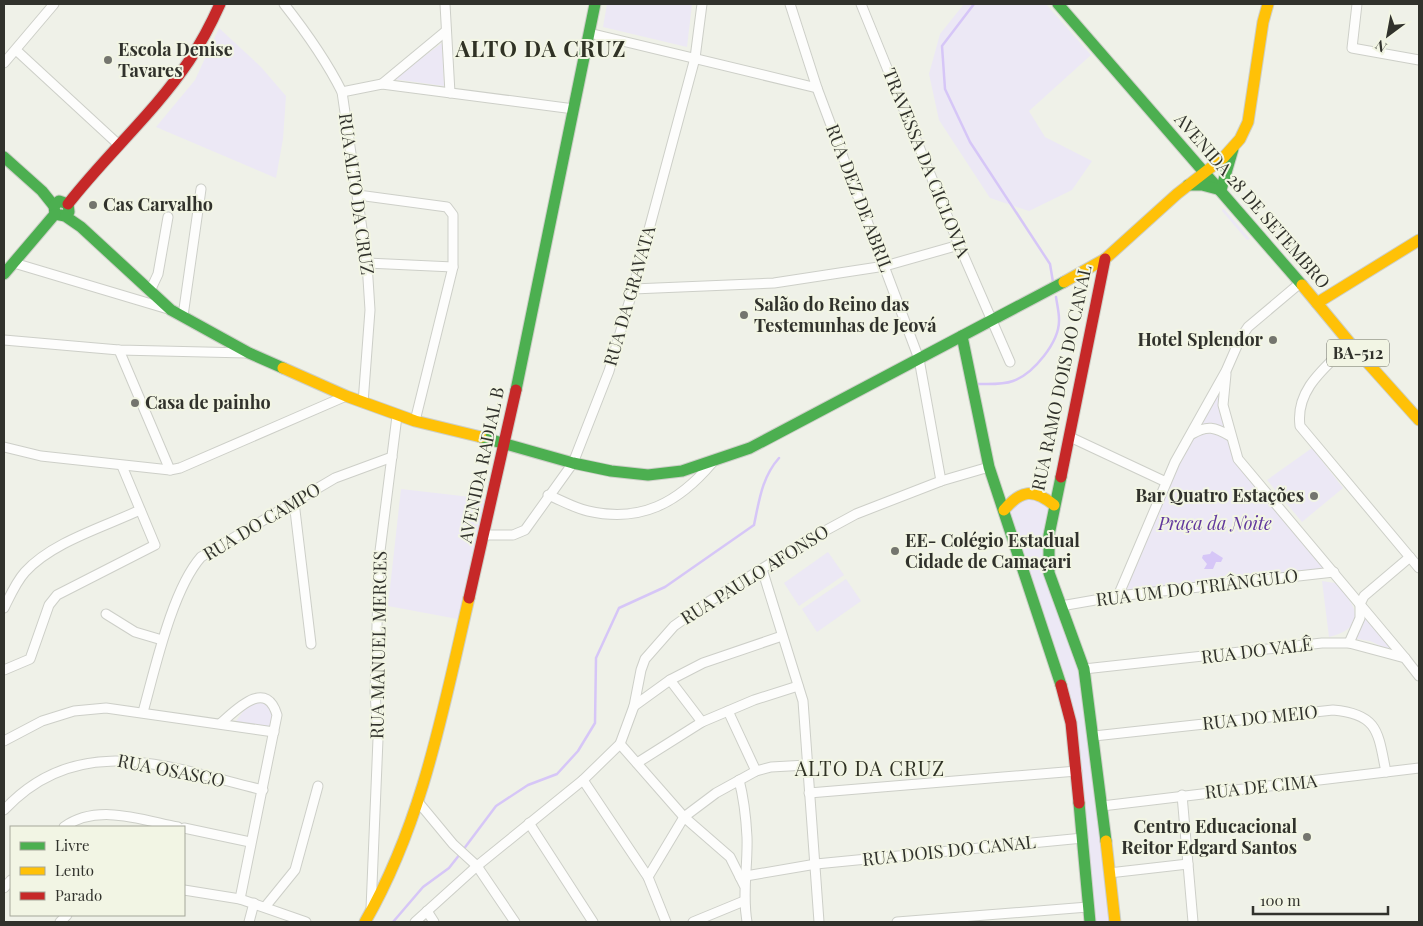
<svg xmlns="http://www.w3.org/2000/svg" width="1423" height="926" font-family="'Playfair Display',serif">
<rect width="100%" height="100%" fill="#eff1e8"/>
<g fill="#ece8f5">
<path d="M 607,4 L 692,4 L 687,47 L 603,27 Z"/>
<path d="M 964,4 L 1046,4 L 1091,55 L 1029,111 L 1045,137 L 1092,161 L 1072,190 L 1029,211 L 990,198 L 939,120 L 929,74 L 940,34 Z"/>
<path d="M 219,28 L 261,67 L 286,96 L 283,139 L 276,178 L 156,127 L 195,80 Z"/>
<path d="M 442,43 L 444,86 L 393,79 Z"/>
<path d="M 1223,208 L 1250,239 L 1247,240 L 1222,211 Z"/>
<path d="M 1224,378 L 1219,404 L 1238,462 L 1328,570 L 1123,592 L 1177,465 Z"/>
<path d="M 1312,448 L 1343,488 L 1302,522 L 1267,480 Z"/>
<path d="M 401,489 L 488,499 L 463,620 L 388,606 Z"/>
<path d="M 1027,498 L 1039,501 L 1049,509 L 1049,571 L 1084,669 L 1115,922 L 1092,922 L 1075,724 L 1067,682 L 1010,512 L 1015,504 Z"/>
<path d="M 828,552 L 844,575 L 799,606 L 784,583 Z"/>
<path d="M 846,579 L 861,601 L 817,632 L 802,609 Z"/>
<path d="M 1322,581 L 1335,583 C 1357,605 1368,627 1329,637 Z"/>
<path d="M 1364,614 L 1396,653 L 1370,641 L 1352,638 Z"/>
<path d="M 262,700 L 270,705 L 275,715 L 273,730 L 233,725 L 251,701 Z"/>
</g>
<path fill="#d6c6f7" d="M 1212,551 L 1223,558 L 1221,562 L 1216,562 L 1213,569 L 1204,569 L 1207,564 L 1202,558 L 1203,555 L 1210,554 Z"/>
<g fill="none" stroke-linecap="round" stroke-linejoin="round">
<g stroke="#d6c6f7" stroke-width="2.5">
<path d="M 974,4 L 942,46 L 945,89 L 970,142 L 1050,264 L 1053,282"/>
<path d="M 978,384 C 990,384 1002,385 1013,381 C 1033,374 1060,342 1059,319 C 1059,312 1057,304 1056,297"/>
<path d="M 463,850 L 496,806 L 528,785 L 557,774 L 578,751 L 595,723 L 596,658 L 619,608 L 665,587 L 754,525 C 759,501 762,477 779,458"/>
<path d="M 393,922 L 423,887 L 449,868 L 460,854"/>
</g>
<g stroke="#cdcfc8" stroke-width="11">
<g id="street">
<path d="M 284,4 C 306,32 326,60 342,92 L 367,263 L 370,310 L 363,403"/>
<path d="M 445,4 L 450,93"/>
<path d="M 790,4 L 817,88 L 919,359 L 941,481"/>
<path d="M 861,4 L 959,245 L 1010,362"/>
<path d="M 1357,4 L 1352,48 L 1419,60"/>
<path d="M 589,33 L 817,88"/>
<path d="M 16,50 L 119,145"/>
<path d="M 4,63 L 54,4"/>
<path d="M 382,84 L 446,31"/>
<path d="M 342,92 L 382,84 L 574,109"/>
<path d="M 358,195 L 447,207 L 453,215 L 453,267 L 415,421"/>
<path d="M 14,263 L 168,309"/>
<path d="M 367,263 L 453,267"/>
<path d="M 633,289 L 774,283 L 885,266 L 959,245"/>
<path d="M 150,291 L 158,274 L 168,217"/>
<path d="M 183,316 L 201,189"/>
<path d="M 4,340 L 119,350 L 247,353"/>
<path d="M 1350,343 C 1326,367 1295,389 1300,426 L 1419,568"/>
<path d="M 119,350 L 170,470"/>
<path d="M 1226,374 L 1223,405 L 1238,459 L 1405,658"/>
<path d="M 1192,434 C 1207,425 1215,427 1230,436"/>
<path d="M 1070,437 L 1166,482"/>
<path d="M 4,447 L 41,456 L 170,470 L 180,468 L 346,396"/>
<path d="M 548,495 C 561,500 574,508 588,511 C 641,523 678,503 712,463"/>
<path d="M 294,502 L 311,644"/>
<path d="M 485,535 L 513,535 L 525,530 L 573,463 L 609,371 L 633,289 L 695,58 L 702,4"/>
<path d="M 762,569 L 803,701 L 819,922"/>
<path d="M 1118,596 L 1175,462 L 1226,371 L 1240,339 L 1248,327 L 1299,284"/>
<path d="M 1061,606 L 1118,596 L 1334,572"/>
<path d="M 4,608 C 10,596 16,582 25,572 C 52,542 104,527 140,510"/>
<path d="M 106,614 L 135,632 L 162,640"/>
<path d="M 1349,643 L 1360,618 L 1360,604 L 1364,596 L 1410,557"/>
<path d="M 1084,669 L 1322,643 L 1349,643 L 1405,658 L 1419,676"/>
<path d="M 4,670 L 30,659 L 49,605 L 57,595 L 155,545 L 122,466"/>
<path d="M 670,680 L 702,722"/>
<path d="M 634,706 L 670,680 L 703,663 L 782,636"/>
<path d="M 728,711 L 756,771"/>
<path d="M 143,712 C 155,669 172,590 201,557 L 335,478 L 392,457"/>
<path d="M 221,723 C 236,710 266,678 277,715 L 240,899"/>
<path d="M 1094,736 L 1333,710 C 1379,714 1378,733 1386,772"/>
<path d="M 4,741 L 42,721 L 74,711 L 106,708 L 274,732"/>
<path d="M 620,744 L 684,817 L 730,857 L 744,885"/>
<path d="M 637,763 L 702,722 L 754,700 L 798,686"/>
<path d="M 583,780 L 648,877 L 666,922"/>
<path d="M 739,780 C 744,799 746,818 747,837 C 748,866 742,893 747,922"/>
<path d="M 809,793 L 1077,771"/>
<path d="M 1182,795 L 1193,922"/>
<path d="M 419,803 L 453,844 L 477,866 L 515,922"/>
<path d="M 1102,806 L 1419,768"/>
<path d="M 4,810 C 79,729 171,768 263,790"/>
<path d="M 529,823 L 593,922"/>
<path d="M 64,827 C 97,803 142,820 178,827"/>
<path d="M 184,828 L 250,842"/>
<path d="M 1109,873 L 1188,864"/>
<path d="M 648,877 L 684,817 L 716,793 L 756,771 L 771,767 L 807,765"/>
<path d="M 740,877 L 816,864 L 1083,838"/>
<path d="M 4,888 L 11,880"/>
<path d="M 184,890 L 240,899 L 306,922"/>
<path d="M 265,907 L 295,870 L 318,786"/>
<path d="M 371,909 L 378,739 L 375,692 L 379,559 L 397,416"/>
<path d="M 427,911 L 434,922"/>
<path d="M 60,922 L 67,915"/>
<path d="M 249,922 L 254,903"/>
<path d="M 415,922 L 477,866 L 583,780 L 620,744 L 634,706 L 641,670 L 645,659 L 674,626 L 705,604 L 810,539 L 856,514 L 941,481 L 989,467"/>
<path d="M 693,922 L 744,901"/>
<path d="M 897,922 L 1088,907"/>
</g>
</g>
<g stroke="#cdcfc8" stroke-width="13">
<g id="fast">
<path d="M 1058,4 L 1302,285"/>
<path d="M 4,157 L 42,191 L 54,206"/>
<path d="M 1188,185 L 1202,185 L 1221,190 L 1233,149"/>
<path d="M 65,216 L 69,212 L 68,204 L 59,201 L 54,206 L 55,214 L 65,216 L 81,227 L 171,310 L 249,353 L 283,368"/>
<path d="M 4,274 L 55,214"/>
<path d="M 962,336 L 989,467 L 1061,685"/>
<path d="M 516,390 L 595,4"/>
<path d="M 481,437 L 573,463 L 611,471 L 648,475 L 682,471 L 750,448 L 1064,282"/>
<path d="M 1061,477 L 1049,535 L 1049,573 L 1084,669 L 1106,841"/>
<path d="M 1079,803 L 1090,922"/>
</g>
</g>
<g stroke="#cdcfc8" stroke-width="13">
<g id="slow">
<path d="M 1064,282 L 1105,259 L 1177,194 L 1223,158 L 1240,139 L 1248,122 L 1263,22 L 1268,4"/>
<path d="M 1302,285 L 1350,343 L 1419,420"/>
<path d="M 1317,303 L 1419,240"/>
<path d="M 283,368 L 346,396 L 415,421 L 481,437"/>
<path d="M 1004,510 C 1021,490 1033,488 1054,505"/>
<path d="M 1106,841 L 1115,922"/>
<path d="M 365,922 C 423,821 443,710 469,598"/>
</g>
</g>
<g stroke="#cdcfc8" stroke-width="13">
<g id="jam">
<path d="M 68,204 C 106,155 154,113 189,61 C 201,43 211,24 220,4"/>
<path d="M 1061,477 L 1105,259"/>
<path d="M 469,598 L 516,390"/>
<path d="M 1061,685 L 1071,723 L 1079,803"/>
</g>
</g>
<use href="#street" stroke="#fdfdfc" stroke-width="9"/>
<use href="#fast" stroke="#4caf50" stroke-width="11"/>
<use href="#slow" stroke="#ffc107" stroke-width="11"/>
<use href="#jam" stroke="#c62828" stroke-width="11"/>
</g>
<g fill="#74756e" stroke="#f2f5e4" stroke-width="2">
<circle cx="108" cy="60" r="5"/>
<circle cx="93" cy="205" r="5"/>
<circle cx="744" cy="315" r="5"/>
<circle cx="1273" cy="340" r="5"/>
<circle cx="135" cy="403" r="5"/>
<circle cx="1314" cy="496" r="5"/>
<circle cx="895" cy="551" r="5"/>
<circle cx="1307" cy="837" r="5"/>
</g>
<g text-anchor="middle" stroke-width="4" stroke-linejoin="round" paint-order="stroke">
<rect fill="#f2f5e4" stroke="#6b6c63" stroke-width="1" x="1327" y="339.5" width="62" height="27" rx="4"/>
<g font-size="16" font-weight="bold" fill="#31322c">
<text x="1358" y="359">BA-512</text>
</g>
<g font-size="18" font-weight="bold" fill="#31322c" stroke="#f2f5e4" text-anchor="start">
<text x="118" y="56">Escola Denise<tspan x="118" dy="21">Tavares</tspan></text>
<text x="103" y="211">Cas Carvalho</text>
<text x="754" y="311">Salão do Reino das<tspan x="754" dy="21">Testemunhas de Jeová</tspan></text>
<text x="1263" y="346" text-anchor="end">Hotel Splendor</text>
<text x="145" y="409">Casa de painho</text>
<text x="1304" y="502" text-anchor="end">Bar Quatro Estações</text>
<text x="905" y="547">EE- Colégio Estadual<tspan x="905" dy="21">Cidade de Camaçari</tspan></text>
<text x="1297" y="833" text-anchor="end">Centro Educacional<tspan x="1297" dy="21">Reitor Edgard Santos</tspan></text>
</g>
<g font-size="18" fill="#31322c" stroke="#f2f5e4">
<text transform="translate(926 163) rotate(68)" y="6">TRAVESSA DA CICLOVIA</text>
<text transform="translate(356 194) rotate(82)" y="6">RUA ALTO DA CRUZ</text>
<text transform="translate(859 198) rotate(69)" y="6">RUA DEZ DE ABRIL</text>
<text transform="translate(1252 201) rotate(49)" y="6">AVENIDA 28 DE SETEMBRO</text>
<text transform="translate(630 296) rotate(-74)" y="6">RUA DA GRAVATA</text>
<text transform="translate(1062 378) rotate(-78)" y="6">RUA RAMO DOIS DO CANAL</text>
<text transform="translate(482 465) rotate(-78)" y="6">AVENIDA RADIAL B</text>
<text transform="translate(262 522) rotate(-31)" y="6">RUA DO CAMPO</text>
<text transform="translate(755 575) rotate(-32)" y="6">RUA PAULO AFONSO</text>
<text transform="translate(1197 588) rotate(-7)" y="6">RUA UM DO TRIÂNGULO</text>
<text transform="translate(379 645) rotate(-89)" y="6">RUA MANUEL MERCES</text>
<text transform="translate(1257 651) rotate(-7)" y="6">RUA DO VALÊ</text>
<text transform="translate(1260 718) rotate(-6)" y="6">RUA DO MEIO</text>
<text transform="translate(171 771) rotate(11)" y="6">RUA OSASCO</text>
<text transform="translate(1261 787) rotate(-6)" y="6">RUA DE CIMA</text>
<text transform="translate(949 851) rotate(-6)" y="6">RUA DOIS DO CANAL</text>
</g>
<g font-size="18" font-style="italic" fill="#61379d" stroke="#f2f5e4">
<text x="1215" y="530">Praça da Noite</text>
</g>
<g font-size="20" letter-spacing="1" fill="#303225" stroke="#f2f5e4">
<text x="870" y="776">ALTO DA CRUZ</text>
</g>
<g font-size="22" font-weight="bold" letter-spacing="1" fill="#303225" stroke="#f2f5e4">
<text x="541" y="57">ALTO DA CRUZ</text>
</g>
</g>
<rect width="1423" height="926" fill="none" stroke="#31322c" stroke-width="10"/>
<rect x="10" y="826" width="175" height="90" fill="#f2f5e4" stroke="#a5a79a"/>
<rect x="20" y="842" width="25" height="8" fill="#4caf50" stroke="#a5a79a"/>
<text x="55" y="851" font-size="15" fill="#31322c">Livre</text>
<rect x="20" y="867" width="25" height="8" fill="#ffc107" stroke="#a5a79a"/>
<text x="55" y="876" font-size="15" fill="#31322c">Lento</text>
<rect x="20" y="892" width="25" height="8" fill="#c62828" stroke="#a5a79a"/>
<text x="55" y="901" font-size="15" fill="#31322c">Parado</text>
<g transform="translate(1388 35) rotate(212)" stroke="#f2f5e4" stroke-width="4" paint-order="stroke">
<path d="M0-4L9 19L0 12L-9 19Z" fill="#31322c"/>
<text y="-8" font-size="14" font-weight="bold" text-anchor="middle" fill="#31322c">N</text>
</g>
<path d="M1253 906v8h135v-8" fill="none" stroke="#31322c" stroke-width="2.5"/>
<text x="1260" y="906" font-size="15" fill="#31322c" stroke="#f2f5e4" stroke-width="4" paint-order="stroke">100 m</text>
</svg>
